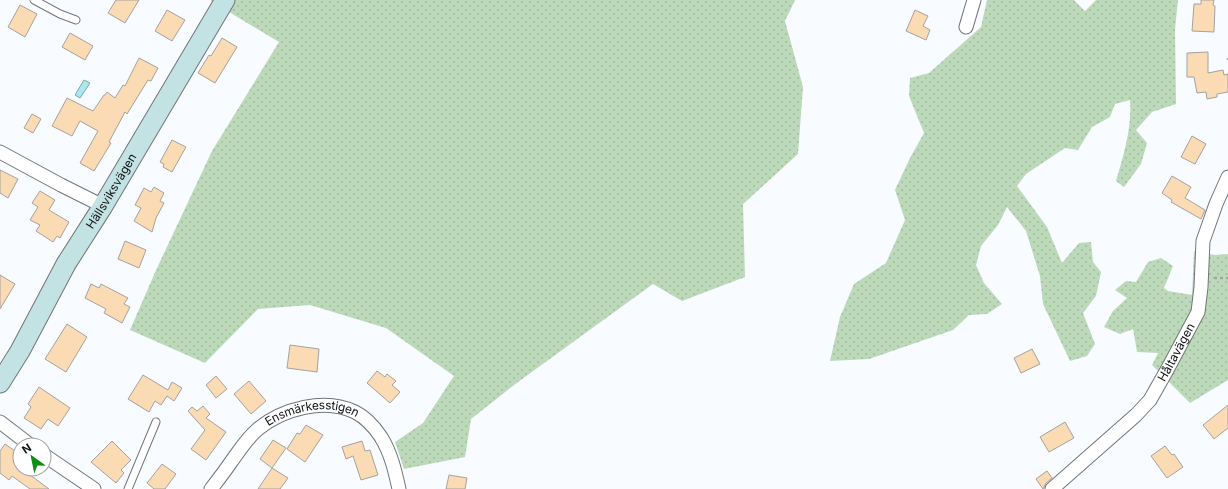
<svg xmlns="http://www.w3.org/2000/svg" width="1228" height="489" font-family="Inter,sans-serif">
<defs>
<pattern id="grass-dots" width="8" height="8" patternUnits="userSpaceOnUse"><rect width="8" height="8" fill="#bcdab9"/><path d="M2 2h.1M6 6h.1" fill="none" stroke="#a1ba9e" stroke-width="1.8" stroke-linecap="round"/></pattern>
</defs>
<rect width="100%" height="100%" fill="#f8fbff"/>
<g fill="url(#grass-dots)">
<path d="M 211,0 L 795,0 L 785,21 L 803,87 L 798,154 L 743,204 L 745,277 L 682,301 L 653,284 L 518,382 L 471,419 L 465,457 L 404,469 L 395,442 L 423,423 L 454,376 L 386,328 L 310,305 L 258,309 L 205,363 L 130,330 L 157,268 L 212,151 L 279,42 L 211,1 Z"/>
<path d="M 987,0 L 1074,0 L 1085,11 L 1096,0 L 1178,0 L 1175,29 L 1176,104 L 1152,112 L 1136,130 L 1147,143 L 1141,164 L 1124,187 L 1116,181 C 1124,154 1132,128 1130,100 L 1115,104 L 1110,117 L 1092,127 L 1078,150 L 1065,148 L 1026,174 L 1017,186 L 1047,227 L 1062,263 L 1079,243 L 1091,242 L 1093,262 L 1101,272 L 1096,296 L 1083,313 L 1095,344 L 1087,356 L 1070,361 L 1043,304 L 1040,276 L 1026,231 L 1007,207 L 998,225 L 981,246 L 976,265 L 984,283 L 1002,304 L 987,314 L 969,315 L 953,330 L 869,359 L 830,361 L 840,317 L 854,284 L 886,263 L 905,220 L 895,190 L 910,158 L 924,133 L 909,96 L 910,78 L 929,73 L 981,27 Z"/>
<path d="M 1194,251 L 1215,255 L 1228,254 L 1228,380 L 1190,403 L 1152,365 L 1158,353 L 1137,352 L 1133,329 L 1120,334 L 1104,327 L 1113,311 L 1127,298 L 1115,290 L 1126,281 L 1136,282 L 1148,262 L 1161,258 L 1173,266 L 1164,288 L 1168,291 L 1192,295 Z"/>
</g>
<path fill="#aae8ec" stroke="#7ca8ab" d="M 84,80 L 90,83 L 80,98 L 75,95 Z"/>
<g fill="#fadbb3" stroke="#a5a29e">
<path d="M 116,0 L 139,0 L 125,23 L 108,13 Z"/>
<path d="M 1201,0 L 1214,0 L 1213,5 L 1215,6 L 1214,32 L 1192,31 L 1194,4 L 1201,4 Z"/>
<path d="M 20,5 L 37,14 L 25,37 L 8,27 Z"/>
<path d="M 167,10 L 185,20 L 172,41 L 155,31 Z"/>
<path d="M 915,10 L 928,16 L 923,26 L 930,30 L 926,40 L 906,31 Z"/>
<path d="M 70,33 L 93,46 L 85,60 L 62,47 Z"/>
<path d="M 222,38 L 237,47 L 215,83 L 198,73 L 209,55 L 211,56 Z"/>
<path d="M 1208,52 L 1208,73 L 1223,70 L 1224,75 L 1228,74 L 1228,92 L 1217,94 L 1217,97 L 1207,99 L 1206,92 L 1197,93 L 1194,77 L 1187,77 L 1187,53 Z"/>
<path d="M 139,58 L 158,68 L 151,81 L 148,80 L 127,114 L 125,112 L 109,142 L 111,143 L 94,171 L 80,163 L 98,131 L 80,121 L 72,136 L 52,126 L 67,98 L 93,111 L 104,95 L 105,95 L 107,92 L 115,98 L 123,85 L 125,86 Z"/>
<path d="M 32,114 L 41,119 L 33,133 L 24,128 Z"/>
<path d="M 1192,136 L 1206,144 L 1195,164 L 1181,157 Z"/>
<path d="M 172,140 L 186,147 L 172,172 L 163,167 L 164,164 L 160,162 Z"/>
<path d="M 0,170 L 18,179 L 8,198 L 0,193 Z"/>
<path d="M 1172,176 L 1191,187 L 1185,198 L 1205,210 L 1201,219 L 1171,202 L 1172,200 L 1162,193 Z"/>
<path d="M 154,187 L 164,193 L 160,201 L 164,203 L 156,218 L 152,232 L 134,221 L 141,208 L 135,205 L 144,188 L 151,192 Z"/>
<path d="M 40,191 L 55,200 L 49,210 L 69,222 L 60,238 L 57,236 L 53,242 L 36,231 L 40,225 L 30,220 L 38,207 L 32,203 Z"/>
<path d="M 125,241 L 146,250 L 139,268 L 118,259 Z"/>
<path d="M 0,275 L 15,284 L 0,309 Z"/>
<path d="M 91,284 L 99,288 L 101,284 L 128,298 L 124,304 L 130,307 L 122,323 L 104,313 L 106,309 L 85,298 Z"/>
<path d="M 67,324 L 87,337 L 66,372 L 45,359 Z"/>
<path d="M 290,345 L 319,349 L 317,372 L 287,368 Z"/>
<path d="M 1032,349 L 1040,364 L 1021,373 L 1014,358 Z"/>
<path d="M 377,371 L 385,377 L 387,374 L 396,381 L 392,385 L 400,392 L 390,403 L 367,383 Z"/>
<path d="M 143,375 L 168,390 L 172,382 L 182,388 L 174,401 L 167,396 L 161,405 L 155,401 L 149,412 L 128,399 Z"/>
<path d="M 216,376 L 227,389 L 216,398 L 206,385 Z"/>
<path d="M 249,381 L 266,401 L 251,414 L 234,394 Z"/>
<path d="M 39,387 L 70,408 L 58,426 L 48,419 L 41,429 L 24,418 L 31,407 L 28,404 Z"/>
<path d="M 1228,405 L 1228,428 L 1214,439 L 1203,425 Z"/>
<path d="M 203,406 L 210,414 L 206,418 L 226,432 L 206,460 L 191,449 L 205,430 L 188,411 L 192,407 L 197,411 Z"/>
<path d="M 1065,422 L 1074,438 L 1049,452 L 1040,437 Z"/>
<path d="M 306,425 L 323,435 L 305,462 L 287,449 L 297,433 L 300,434 Z"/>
<path d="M 273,440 L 286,448 L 272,468 L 260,459 Z"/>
<path d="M 112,441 L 131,460 L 121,470 L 124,473 L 116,483 L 91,462 Z"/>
<path d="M 362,441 L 365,451 L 370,450 L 378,475 L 361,480 L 353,456 L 346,459 L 342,447 Z"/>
<path d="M 5,444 L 15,451 L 13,454 L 20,459 L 20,469 L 22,469 L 49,489 L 30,489 L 12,476 L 9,480 L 0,473 L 0,451 Z"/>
<path d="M 1165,446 L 1172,455 L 1174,454 L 1183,467 L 1167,478 L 1151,456 Z"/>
<path d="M 162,464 L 176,474 L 165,489 L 154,489 L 147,483 Z"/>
<path d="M 272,468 L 288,478 L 280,489 L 258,489 Z"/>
<path d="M 1047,471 L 1052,478 L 1046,483 L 1043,489 L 1036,479 Z"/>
<path d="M 449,475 L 467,478 L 465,489 L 446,489 Z"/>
</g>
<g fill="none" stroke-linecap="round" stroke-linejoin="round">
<g stroke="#727579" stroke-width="9">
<g id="lane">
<path d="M 34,0 L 60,14 L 76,20"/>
<path d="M 128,489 L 156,422"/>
</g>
</g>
<g stroke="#727579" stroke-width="15">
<g id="street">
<path d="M 966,27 L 974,0"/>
<path d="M 0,152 L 61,185 L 103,206"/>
<path d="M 0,422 L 30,445"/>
<path d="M 44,455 L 94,489"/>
<path id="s1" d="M 211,489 C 218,480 225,471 231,462 C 239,451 247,438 258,429 C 282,409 325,397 355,412 C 365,417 375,428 381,437 C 391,453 395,471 399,489"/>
<path id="s2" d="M 1052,489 L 1136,415 L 1150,400 L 1167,370 L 1198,312 L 1201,287 L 1203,241 L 1216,204 L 1228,177"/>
</g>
</g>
<g stroke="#727579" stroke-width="21">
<g id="secondary">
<path id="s3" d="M 0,383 L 20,351 L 66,264 L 103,206 L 225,0"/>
</g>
</g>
<g stroke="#a3a6a9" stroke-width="2.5" stroke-dasharray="3 3" stroke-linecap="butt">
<path d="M 1228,58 L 1228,60"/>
<path d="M 1214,278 L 1228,278"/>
</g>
<use href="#lane" stroke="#fff" stroke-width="7"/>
<use href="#street" stroke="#fff" stroke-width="13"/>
<use href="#secondary" stroke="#c3e2e3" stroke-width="19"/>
</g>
<g text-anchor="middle" stroke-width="3.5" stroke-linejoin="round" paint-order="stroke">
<g font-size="12" fill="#121314" stroke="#fff">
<text dy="4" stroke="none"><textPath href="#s3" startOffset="222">Hällsviksvägen</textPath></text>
<text dy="4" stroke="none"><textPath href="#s2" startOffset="187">Håltavägen</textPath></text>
<text dy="4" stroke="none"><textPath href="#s1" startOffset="135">Ensmärkesstigen</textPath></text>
</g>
</g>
<g transform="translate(32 457) rotate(327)"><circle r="19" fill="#ffffff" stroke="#a0a1a1"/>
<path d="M0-3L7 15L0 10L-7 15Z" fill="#108c17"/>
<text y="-6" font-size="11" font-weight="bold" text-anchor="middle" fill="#121314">N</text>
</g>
</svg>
